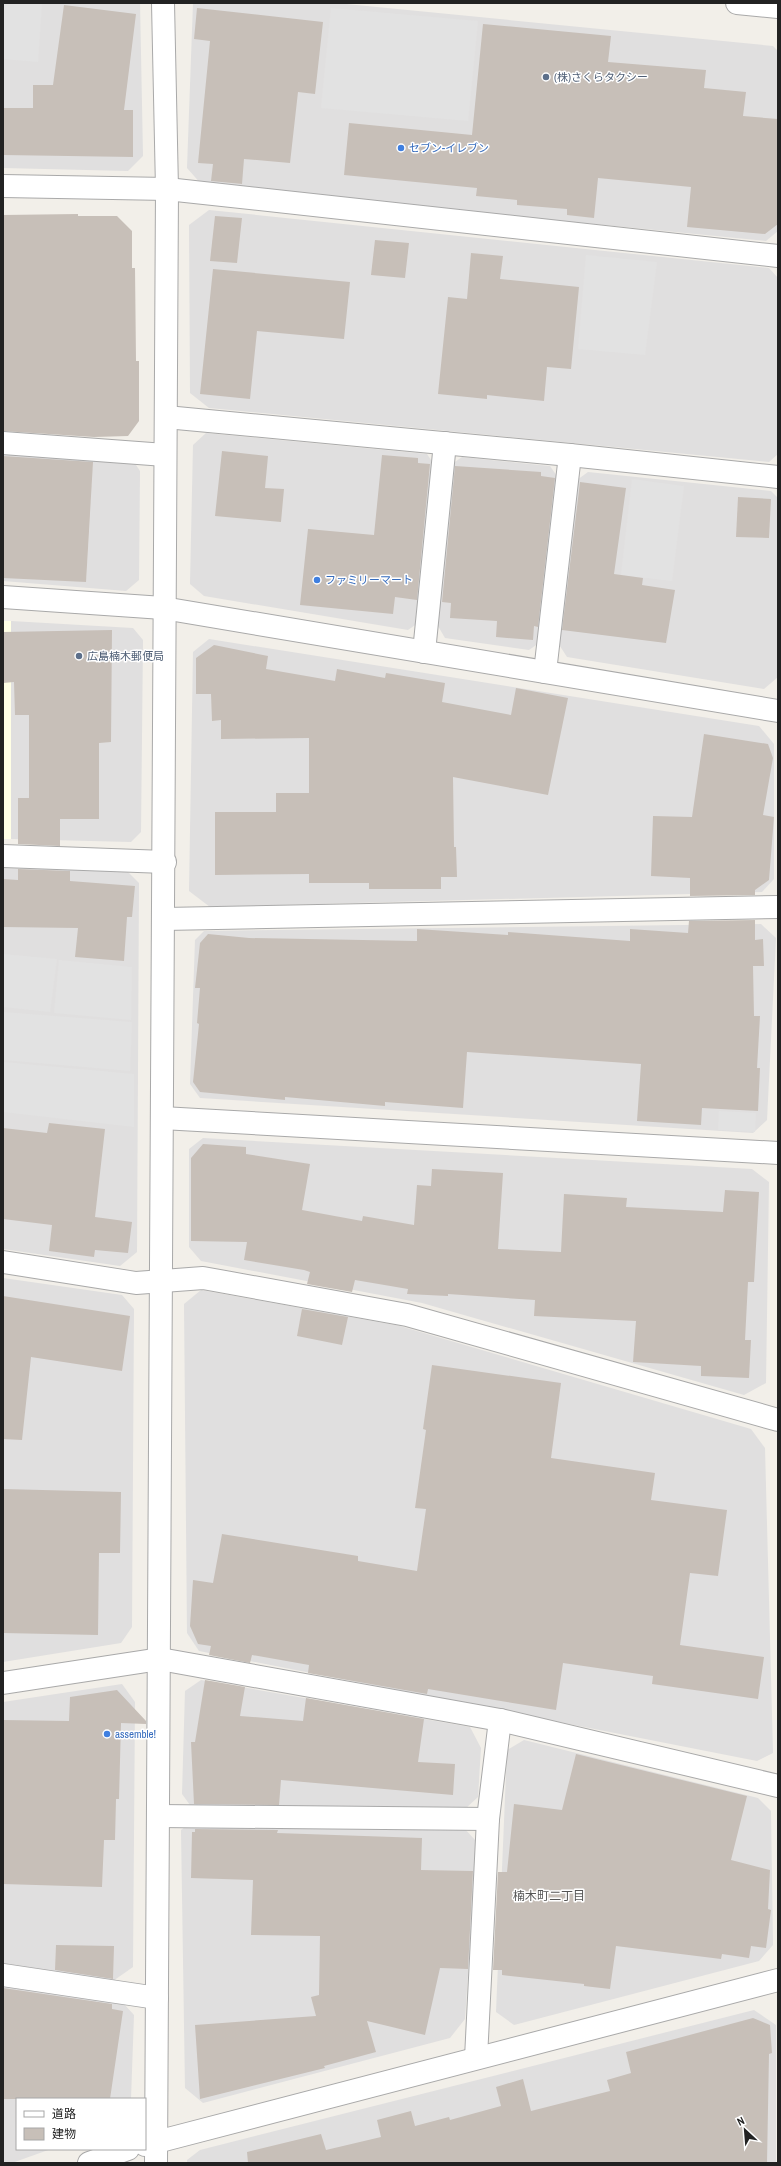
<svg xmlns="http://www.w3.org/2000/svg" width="781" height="2166" font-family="'Archivo Narrow','Noto Sans JP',sans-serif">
<rect width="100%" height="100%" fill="#f2efe9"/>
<g fill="#e0dfdf">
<path d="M 3,3 L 140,3 L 143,156 L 128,171 L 3,168 Z"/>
<path d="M 193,3 L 336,3 L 773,46 L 778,51 L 778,231 L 766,241 L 202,185 L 187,168 Z"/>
<path d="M 209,210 L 769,268 L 778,278 L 778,454 L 769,462 L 209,408 L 190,393 L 189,225 Z"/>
<path d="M 206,433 L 427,454 L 433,463 L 418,623 L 408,630 L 204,596 L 190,584 L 193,445 Z"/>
<path d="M 3,450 L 132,459 L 140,471 L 139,580 L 126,591 L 3,581 Z"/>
<path d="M 462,457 L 550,466 L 559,479 L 542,641 L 529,650 L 445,638 L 438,626 L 452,464 Z"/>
<path d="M 588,472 L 771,491 L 778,498 L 778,677 L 764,689 L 567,657 L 558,643 L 577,480 Z"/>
<path d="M 11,621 L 133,628 L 143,640 L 141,832 L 131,842 L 11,839 Z"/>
<path d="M 209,639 L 759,726 L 774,744 L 774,879 L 762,892 L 210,907 L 189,891 L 193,652 Z"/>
<path d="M 3,868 L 127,871 L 139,883 L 137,1252 L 120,1266 L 3,1249 Z"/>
<path d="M 761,924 L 776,938 L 767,1120 L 753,1133 L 200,1098 L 190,1084 L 195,940 L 204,931 Z"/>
<path d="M 203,1138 L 752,1169 L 769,1182 L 766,1383 L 744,1395 L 422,1303 L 201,1261 L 189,1247 L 189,1149 Z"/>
<path d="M 3,1278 L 122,1295 L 134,1309 L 132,1627 L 121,1643 L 3,1662 Z"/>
<path d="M 201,1290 L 400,1326 L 751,1429 L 765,1448 L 773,1753 L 757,1761 L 199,1651 L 187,1633 L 184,1304 Z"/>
<path d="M 201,1680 L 470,1727 L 481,1748 L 478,1797 L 465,1809 L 190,1805 L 182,1794 L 185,1691 Z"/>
<path d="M 122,1684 L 135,1702 L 133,1967 L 113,1981 L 3,1966 L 3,1702 Z"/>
<path d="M 524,1740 L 758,1798 L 771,1811 L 773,1945 L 759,1961 L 514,2025 L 496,2012 L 507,1750 Z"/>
<path d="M 190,1823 L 463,1827 L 477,1842 L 465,2019 L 450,2038 L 203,2103 L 185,2088 L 181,1830 Z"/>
<path d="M 3,1985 L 123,2003 L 134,2015 L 131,2099 L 17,2099 L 17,2149 L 51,2149 L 12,2163 L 3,2163 Z"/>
<path d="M 754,2010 L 776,2025 L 776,2163 L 187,2163 L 187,2160 L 200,2150 Z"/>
</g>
<rect fill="#ffffe5" x="3" y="621" width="8" height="218"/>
<g fill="#e2e2e2">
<path d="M 3,3 L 42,3 L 38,62 L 3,59 Z"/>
<path d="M 331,8 L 478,21 L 468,121 L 321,108 Z"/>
<path d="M 586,255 L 657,262 L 645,355 L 578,349 Z"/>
<path d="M 632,479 L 684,486 L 672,581 L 621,575 Z"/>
<path d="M 3,954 L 57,959 L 50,1012 L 3,1007 Z"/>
<path d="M 59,960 L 132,967 L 131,1020 L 54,1013 Z"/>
<path d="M 3,1012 L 132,1022 L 130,1071 L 3,1060 Z"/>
<path d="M 3,1062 L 134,1074 L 134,1127 L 3,1112 Z"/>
<path d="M 719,1111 L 756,1113 L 755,1132 L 718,1130 Z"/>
</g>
<g fill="#c7bfb8">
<path d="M 64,5 L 136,14 L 124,110 L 133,110 L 133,157 L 3,155 L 3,108 L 33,108 L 33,85 L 53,85 Z"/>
<path d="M 197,8 L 323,22 L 315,94 L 298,92 L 290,163 L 244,159 L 242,184 L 211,181 L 213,164 L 198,163 L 210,41 L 194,39 Z"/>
<path d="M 483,24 L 611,36 L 608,62 L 706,70 L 704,88 L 746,92 L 743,116 L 778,119 L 778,224 L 765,234 L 687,227 L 691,187 L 598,178 L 594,218 L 567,215 L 567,209 L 517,205 L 517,200 L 476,196 L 477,188 L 344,175 L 349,123 L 472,135 Z"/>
<path d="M 78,214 L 78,216 L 117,216 L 132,231 L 132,268 L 135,268 L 136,361 L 139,361 L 139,421 L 128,436 L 94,437 L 3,431 L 3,215 Z"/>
<path d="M 215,216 L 242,218 L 237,263 L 210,261 Z"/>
<path d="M 375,240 L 409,243 L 405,278 L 371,275 Z"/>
<path d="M 471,253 L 503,256 L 500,279 L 579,287 L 571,369 L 547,367 L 544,401 L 487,395 L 487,399 L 438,394 L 448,297 L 467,299 Z"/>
<path d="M 213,269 L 350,282 L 344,339 L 257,331 L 250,399 L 200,394 Z"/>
<path d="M 222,451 L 268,456 L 265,488 L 284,489 L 281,522 L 215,516 Z"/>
<path d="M 382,455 L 418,458 L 418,463 L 430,464 L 417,600 L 395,597 L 393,614 L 300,605 L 308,529 L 374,535 Z"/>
<path d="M 3,456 L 93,462 L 86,582 L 3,578 Z"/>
<path d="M 455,466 L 541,472 L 541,476 L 555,478 L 538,627 L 534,626 L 533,640 L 496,637 L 497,621 L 450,618 L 451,603 L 442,602 Z"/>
<path d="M 580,482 L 626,488 L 614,574 L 643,578 L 642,585 L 675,590 L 666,643 L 562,630 Z"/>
<path d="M 738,497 L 771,499 L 769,538 L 736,537 Z"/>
<path d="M 112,630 L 111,742 L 99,743 L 99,819 L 60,819 L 60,846 L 18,844 L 18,798 L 29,798 L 29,715 L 15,715 L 14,682 L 3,683 L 3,632 Z"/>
<path d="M 214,645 L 268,656 L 266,669 L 335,681 L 337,669 L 385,678 L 386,673 L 445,683 L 442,702 L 511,715 L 516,688 L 568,698 L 548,795 L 453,777 L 454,847 L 456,847 L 457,877 L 441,877 L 441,889 L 369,889 L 369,883 L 309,883 L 309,874 L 215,875 L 215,812 L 276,812 L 276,793 L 309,793 L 309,738 L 221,739 L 221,720 L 212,721 L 211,694 L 196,694 L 196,658 Z"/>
<path d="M 704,734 L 768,744 L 773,758 L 763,815 L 774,817 L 769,880 L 755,890 L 755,895 L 690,896 L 690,878 L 651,876 L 653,816 L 692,817 Z"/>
<path d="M 18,869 L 70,871 L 70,881 L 135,886 L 132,917 L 127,917 L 124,961 L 75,957 L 78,928 L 3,927 L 3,879 L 18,880 Z"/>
<path d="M 755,920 L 755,940 L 763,939 L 764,966 L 753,966 L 754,1016 L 760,1016 L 757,1068 L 760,1068 L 758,1111 L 702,1108 L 701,1125 L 637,1121 L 641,1064 L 467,1052 L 463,1108 L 385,1102 L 385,1106 L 285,1097 L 285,1100 L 200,1092 L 193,1082 L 199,1024 L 197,1023 L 200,988 L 195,988 L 200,943 L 208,934 L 249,938 L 417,941 L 417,929 L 508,935 L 508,932 L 630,941 L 630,929 L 688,933 L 689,921 Z"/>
<path d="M 49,1123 L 105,1129 L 95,1217 L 132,1222 L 128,1253 L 95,1250 L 94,1257 L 49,1251 L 52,1225 L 3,1219 L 3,1128 L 47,1133 Z"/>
<path d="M 203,1144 L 246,1147 L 246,1154 L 310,1164 L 302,1210 L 362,1221 L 363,1216 L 414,1225 L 417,1185 L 431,1186 L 432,1169 L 503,1173 L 498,1249 L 561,1252 L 564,1194 L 627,1198 L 626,1207 L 723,1212 L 725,1190 L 759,1192 L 754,1282 L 748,1282 L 745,1340 L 751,1340 L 749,1378 L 701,1376 L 701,1366 L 633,1362 L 636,1321 L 534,1316 L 535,1300 L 448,1294 L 448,1296 L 407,1294 L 408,1289 L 355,1280 L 352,1292 L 307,1284 L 310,1272 L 304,1270 L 244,1260 L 247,1242 L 191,1241 L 191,1158 Z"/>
<path d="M 3,1296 L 130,1316 L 122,1371 L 31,1357 L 22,1440 L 3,1439 Z"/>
<path d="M 302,1309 L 348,1317 L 342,1345 L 297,1336 Z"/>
<path d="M 432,1365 L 561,1383 L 551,1458 L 655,1473 L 651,1500 L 727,1510 L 718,1576 L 690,1573 L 680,1645 L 764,1657 L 758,1699 L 652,1684 L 653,1676 L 563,1663 L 556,1710 L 428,1689 L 427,1694 L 308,1673 L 309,1665 L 252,1655 L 250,1663 L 209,1655 L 211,1646 L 198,1644 L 190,1626 L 193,1580 L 213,1583 L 222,1534 L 358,1556 L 358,1561 L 417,1571 L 426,1509 L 415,1508 L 426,1430 L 423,1429 Z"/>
<path d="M 3,1489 L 121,1492 L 120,1553 L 99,1553 L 98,1635 L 3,1633 Z"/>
<path d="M 205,1680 L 245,1687 L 240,1716 L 303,1721 L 306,1698 L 424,1719 L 418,1762 L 455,1764 L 453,1795 L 281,1780 L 279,1805 L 194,1804 L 191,1742 L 195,1742 Z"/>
<path d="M 117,1690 L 146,1721 L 146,1724 L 121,1723 L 119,1799 L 116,1799 L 115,1840 L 104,1840 L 102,1887 L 3,1884 L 3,1720 L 69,1721 L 70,1697 Z"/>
<path d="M 576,1754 L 747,1796 L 731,1860 L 770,1870 L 768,1909 L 771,1910 L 766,1948 L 751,1946 L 749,1958 L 722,1954 L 721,1959 L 616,1946 L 610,1989 L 584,1986 L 584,1984 L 502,1975 L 502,1970 L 493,1970 L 498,1872 L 507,1872 L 514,1804 L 562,1810 Z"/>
<path d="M 195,1829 L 278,1830 L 277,1833 L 422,1838 L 421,1870 L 473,1871 L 468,1969 L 440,1968 L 425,2035 L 367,2021 L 376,2052 L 324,2066 L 325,2068 L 200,2099 L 195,2025 L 316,2016 L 311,1997 L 319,1995 L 320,1936 L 251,1935 L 253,1880 L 191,1878 L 192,1832 L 195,1832 Z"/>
<path d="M 56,1945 L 114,1946 L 113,1979 L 55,1970 Z"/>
<path d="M 3,1988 L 112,2004 L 112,2009 L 123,2011 L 110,2099 L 3,2099 Z"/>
<path d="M 753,2018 L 770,2025 L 772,2053 L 769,2054 L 767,2163 L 248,2163 L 247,2152 L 321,2134 L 326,2150 L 381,2137 L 377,2120 L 411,2111 L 415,2126 L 449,2117 L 450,2120 L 501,2106 L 496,2087 L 523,2079 L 531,2111 L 610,2091 L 607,2080 L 631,2073 L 626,2052 Z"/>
</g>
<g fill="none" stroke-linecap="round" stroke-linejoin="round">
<g stroke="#a9a9a9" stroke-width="24">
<g id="minor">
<path d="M 737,3 L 778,7"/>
<path d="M 3,186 L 167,189 L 778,256"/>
<path d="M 166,417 L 570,455 L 778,477"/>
<path d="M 3,443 L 165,455"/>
<path d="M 3,597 L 163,608 L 778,711"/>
<path d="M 424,652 L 445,443"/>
<path d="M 545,672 L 570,455"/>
<path d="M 3,856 L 165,862"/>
<path d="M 164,919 L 778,907"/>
<path d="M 162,1118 L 778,1153"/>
<path d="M 3,1262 L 136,1283 L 203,1278 L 407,1315 L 778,1420"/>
<path d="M 3,1683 L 160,1659 L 500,1720 L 778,1786"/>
<path d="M 159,1816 L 488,1819"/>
<path d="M 3,1975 L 157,1998"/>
<path d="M 476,2058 L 488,1819 L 500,1720"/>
<path d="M 145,2145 L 778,1980"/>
<path d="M 89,2163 L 128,2149"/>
<path d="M 156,2163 L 167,189 L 163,3"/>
</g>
</g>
<use href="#minor" stroke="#fff" stroke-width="22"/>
</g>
<g fill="#5c6f8a" stroke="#fff" stroke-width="1.5">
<circle cx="546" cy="77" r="4"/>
<circle cx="79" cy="656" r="4"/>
</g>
<g fill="#3f7fe0" stroke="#fff" stroke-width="1.5">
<circle cx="401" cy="148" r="4"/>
<circle cx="317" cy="580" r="4"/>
<circle cx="107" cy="1734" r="4"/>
</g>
<g text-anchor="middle" stroke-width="3" stroke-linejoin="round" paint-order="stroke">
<g font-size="11" fill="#4e5e75" stroke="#fff" text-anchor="start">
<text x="554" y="81">(株)さくらタクシー</text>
<text x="87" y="660">広島楠木郵便局</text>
</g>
<g font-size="11" fill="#366cbe" stroke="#fff" text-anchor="start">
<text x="409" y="152">セブン-イレブン</text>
<text x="325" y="584">ファミリーマート</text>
<text x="115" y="1738">assemble!</text>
</g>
<g font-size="12" fill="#555" stroke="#fff">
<text x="549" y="1900">楠木町二丁目</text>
</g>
</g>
<rect width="781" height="2166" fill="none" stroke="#222222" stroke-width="8"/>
<rect x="16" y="2098" width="130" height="52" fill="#ffffff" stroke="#a7a7a7"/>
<rect x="24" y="2111" width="20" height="6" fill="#ffffff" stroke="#a7a7a7"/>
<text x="52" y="2118" font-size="12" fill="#222222">道路</text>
<rect x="24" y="2128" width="20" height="12" fill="#c7bfb8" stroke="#a7a7a7"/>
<text x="52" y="2138" font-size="12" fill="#222222">建物</text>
<g transform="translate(745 2130) rotate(334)" stroke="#ffffff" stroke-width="3" paint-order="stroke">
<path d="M0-3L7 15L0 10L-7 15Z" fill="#222222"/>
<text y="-6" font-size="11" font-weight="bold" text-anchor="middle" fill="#222222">N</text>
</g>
</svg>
